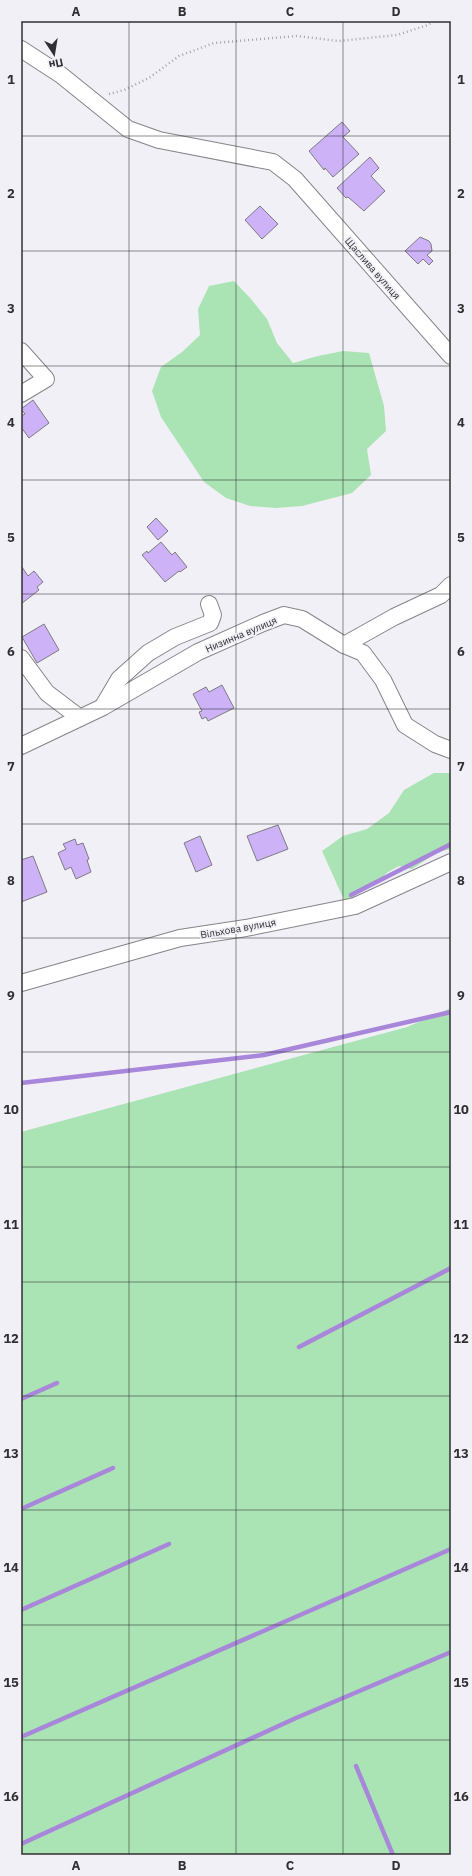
<svg xmlns="http://www.w3.org/2000/svg" width="472" height="1876" font-family="'IBM Plex Sans',sans-serif">
<rect width="100%" height="100%" fill="#f2f0f7"/>
<g fill="#aae3b4">
<path d="M 234,281 L 251,299 L 267,319 L 277,343 L 293,363 L 318,356 L 343,351 L 369,353 L 384,406 L 386,431 L 367,449 L 371,475 L 352,493 L 302,506 L 276,508 L 250,506 L 226,498 L 204,482 L 161,417 L 152,391 L 161,367 L 182,352 L 200,335 L 198,309 L 209,286 Z"/>
<path d="M 434,773 L 451,773 L 451,849 L 438,852 L 412,869 L 399,866 L 388,872 L 378,881 L 345,902 L 322,851 L 343,836 L 367,829 L 389,813 L 404,790 Z"/>
<path d="M 451,1008 L 451,1855 L 21,1855 L 21,1132 L 407,1027 Z"/>
</g>
<g fill="none" stroke-linecap="round" stroke-linejoin="round">
<g stroke="#a886da" stroke-width="4.5">
<path d="M 351,895 L 451,844"/>
<path d="M 21,1083 L 264,1055 L 451,1012"/>
<path d="M 299,1347 L 451,1268"/>
<path d="M 21,1399 L 57,1383"/>
<path d="M 21,1509 L 113,1468"/>
<path d="M 21,1610 L 169,1544"/>
<path d="M 21,1737 L 451,1549"/>
<path d="M 356,1766 L 393,1855"/>
<path d="M 21,1844 L 296,1718 L 451,1652"/>
</g>
</g>
<g fill="#cdb2f8" stroke="#7d7b81">
<path d="M 342,122 L 350,131 L 343,137 L 359,154 L 333,177 L 325,168 L 324,170 L 309,151 Z"/>
<path d="M 370,157 L 379,168 L 371,176 L 385,191 L 364,211 L 348,197 L 346,198 L 337,188 Z"/>
<path d="M 260,206 L 278,224 L 262,239 L 245,220 Z"/>
<path d="M 420,237 L 429,241 L 431,244 L 432,251 L 427,255 L 433,261 L 429,265 L 423,259 L 418,264 L 405,251 Z"/>
<path d="M 33,400 L 49,423 L 29,438 L 21,427 L 21,416 L 25,414 L 21,409 Z"/>
<path d="M 156,518 L 168,531 L 158,540 L 147,527 Z"/>
<path d="M 161,542 L 172,555 L 175,552 L 187,567 L 180,572 L 179,571 L 165,582 L 142,555 L 147,551 L 148,553 Z"/>
<path d="M 22,567 L 28,576 L 34,571 L 43,582 L 37,587 L 39,590 L 21,604 Z"/>
<path d="M 44,624 L 59,650 L 37,663 L 22,637 Z"/>
<path d="M 222,685 L 234,708 L 208,721 L 206,717 L 202,719 L 199,712 L 202,711 L 193,694 L 206,687 L 209,692 Z"/>
<path d="M 278,825 L 288,849 L 257,861 L 247,836 Z"/>
<path d="M 200,836 L 212,865 L 196,872 L 184,843 Z"/>
<path d="M 75,839 L 77,845 L 83,843 L 89,859 L 87,860 L 91,872 L 76,879 L 71,867 L 65,870 L 58,853 L 66,849 L 63,844 Z"/>
<path d="M 33,856 L 47,892 L 21,902 L 21,860 Z"/>
</g>
<g fill="none" stroke-linecap="round" stroke-linejoin="round">
<g stroke="#86848a" stroke-width="18">
<g id="minor">
<path d="M 21,49 L 61,75 L 128,129 L 159,140 L 273,162 L 295,179 L 451,356"/>
<path d="M 21,351 L 46,379 L 21,394"/>
<path d="M 344,645 L 394,617 L 441,595 L 451,585"/>
<path d="M 21,658 L 47,693 L 80,718"/>
<path d="M 103,706 L 119,679 L 148,653 L 175,637 L 210,623 L 213,615 L 209,604"/>
<path d="M 21,746 L 103,707 L 198,652 L 263,623 L 284,615 L 302,619 L 344,645 L 363,653 L 383,680 L 405,725 L 435,744 L 451,750"/>
<path d="M 21,983 L 180,938 L 246,928 L 355,906 L 451,862"/>
</g>
</g>
<path stroke="#a6a4a9" stroke-width="2.5" stroke-dasharray="1 3" stroke-linecap="butt" d="M 109,94 L 124,90 L 149,78 L 179,56 L 214,43 L 297,36 L 339,41 L 397,35 L 428,25 L 434,21"/>
<use href="#minor" stroke="#fff" stroke-width="16"/>
</g>
<path fill="none" stroke="#302f31" stroke-width="1" stroke-opacity="0.55" d="M 129,21 L 129,1855M 236,21 L 236,1855M 343,21 L 343,1855M 21,136 L 451,136M 21,251 L 451,251M 21,366 L 451,366M 21,480 L 451,480M 21,594 L 451,594M 21,709 L 451,709M 21,824 L 451,824M 21,938 L 451,938M 21,1052 L 451,1052M 21,1167 L 451,1167M 21,1282 L 451,1282M 21,1396 L 451,1396M 21,1510 L 451,1510M 21,1625 L 451,1625M 21,1740 L 451,1740"/>
<g text-anchor="middle" stroke-width="3.5" stroke-linejoin="round" paint-order="stroke">
<g font-size="10" fill="#302f31" stroke="#f2f0f7">
<text transform="translate(373 268) rotate(49)" y="4">Щаслива вулиця</text>
<text transform="translate(241 634) rotate(-23)" y="4">Низинна вулиця</text>
<text transform="translate(238 928) rotate(-10)" y="4">Вільхова вулиця</text>
</g>
</g>
<rect width="472" height="1876" fill="none" stroke="#f2f0f7" stroke-width="44"/>
<g transform="translate(54 54) rotate(168)" stroke="#f2f0f7" stroke-width="3" paint-order="stroke">
<path d="M0-3L7 15L0 10L-7 15Z" fill="#302f31"/>
<text y="-6" font-size="11" font-weight="bold" text-anchor="middle" fill="#302f31">Пн</text>
</g>
<rect x="22" y="22" width="428" height="1832" fill="none" stroke="#302f31" stroke-width="1.5"/>
<g font-size="13" text-anchor="middle" font-weight="bold" fill="#302f31">
<text x="76" y="16">A</text>
<text x="182" y="16">B</text>
<text x="290" y="16">C</text>
<text x="396" y="16">D</text>
<text x="11" y="84">1</text>
<text x="461" y="84">1</text>
<text x="11" y="198">2</text>
<text x="461" y="198">2</text>
<text x="11" y="313">3</text>
<text x="461" y="313">3</text>
<text x="11" y="427">4</text>
<text x="461" y="427">4</text>
<text x="11" y="542">5</text>
<text x="461" y="542">5</text>
<text x="11" y="656">6</text>
<text x="461" y="656">6</text>
<text x="11" y="771">7</text>
<text x="461" y="771">7</text>
<text x="11" y="885">8</text>
<text x="461" y="885">8</text>
<text x="11" y="1000">9</text>
<text x="461" y="1000">9</text>
<text x="11" y="1114">10</text>
<text x="461" y="1114">10</text>
<text x="11" y="1229">11</text>
<text x="461" y="1229">11</text>
<text x="11" y="1343">12</text>
<text x="461" y="1343">12</text>
<text x="11" y="1458">13</text>
<text x="461" y="1458">13</text>
<text x="11" y="1572">14</text>
<text x="461" y="1572">14</text>
<text x="11" y="1687">15</text>
<text x="461" y="1687">15</text>
<text x="11" y="1801">16</text>
<text x="461" y="1801">16</text>
<text x="76" y="1870">A</text>
<text x="182" y="1870">B</text>
<text x="290" y="1870">C</text>
<text x="396" y="1870">D</text>
</g>
</svg>
